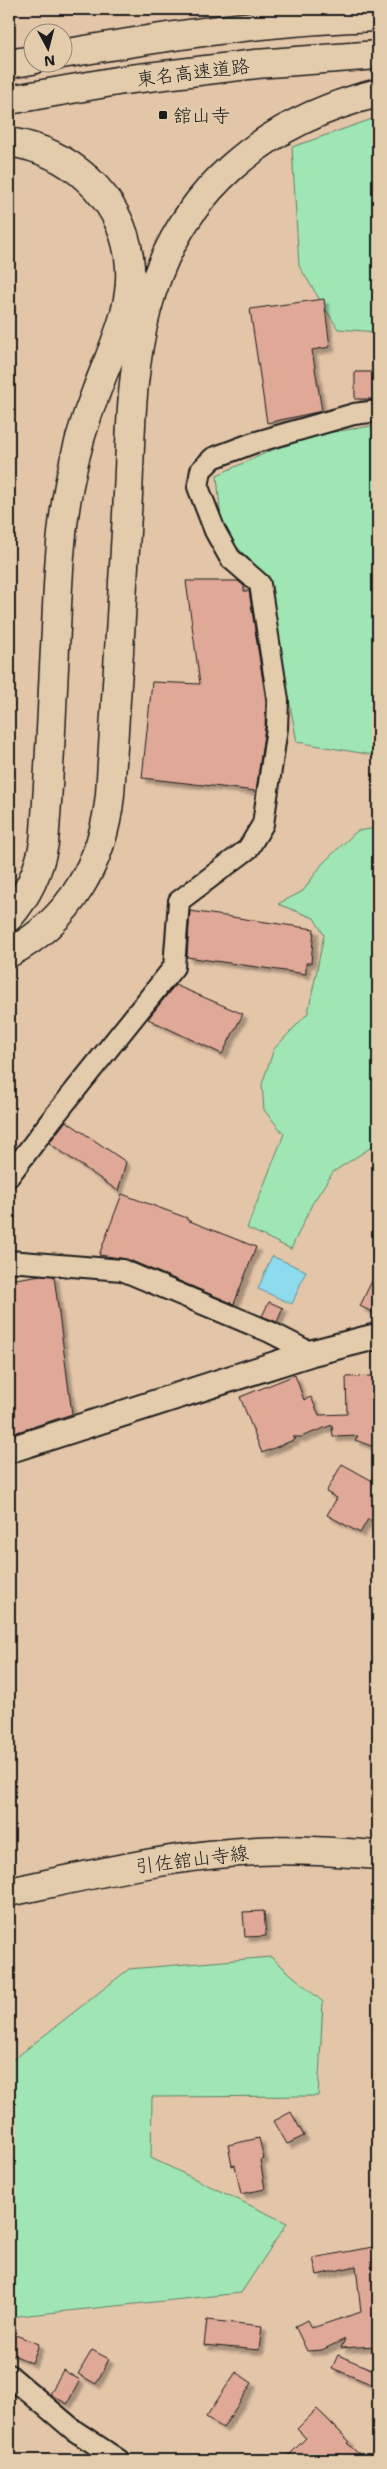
<svg xmlns="http://www.w3.org/2000/svg" width="387" height="2469" font-family="'Shantell Sans','Klee One',sans-serif">
<defs>
<filter id="shadow"><feDropShadow dx="4.5" dy="4.5" stdDeviation="1" flood-color="#0004"/></filter>
</defs>
<rect width="100%" height="100%" fill="#e3c5a8"/>
<filter id="ink" filterUnits="userSpaceOnUse"><feTurbulence type="fractalNoise" baseFrequency=".02" numOctaves="2"/><feDisplacementMap in="SourceGraphic" scale="10" xChannelSelector="R" yChannelSelector="G"/><feConvolveMatrix kernelMatrix="1 2 1 2 8 2 1 2 1" color-interpolation-filters="sRGB"/></filter>
<g filter="url(#ink)">
<g fill="#9fe6b4" stroke="#5e8168">
<path d="M 378,117 L 378,332 L 338,329 L 299,266 L 292,147 Z"/>
<path d="M 378,425 L 378,756 L 297,742 L 266,576 L 222,532 L 217,475 L 301,437 Z"/>
<path d="M 378,828 L 378,1143 L 333,1172 L 312,1204 L 291,1249 L 247,1228 L 284,1134 L 264,1110 L 262,1084 L 274,1049 L 308,1013 L 324,935 L 314,918 L 278,904 L 303,891 L 323,863 L 357,831 Z"/>
<path d="M 271,1957 L 323,2002 L 318,2096 L 152,2097 L 151,2158 L 287,2223 L 241,2293 L 9,2317 L 9,2063 L 129,1969 Z"/>
</g>
<path fill="#8ddbec" stroke="#608f99" d="M 272,1256 L 306,1271 L 292,1304 L 258,1289 Z"/>
<g fill="#dfa897" stroke="#1c1c1c" filter="url(#shadow)">
<path d="M 324,299 L 330,347 L 312,350 L 322,411 L 267,423 L 250,309 Z"/>
<rect x="355" y="372" width="23" height="27"/>
<path d="M 186,581 L 238,581 L 244,586 L 244,591 L 249,591 L 266,701 L 265,727 L 256,791 L 142,778 L 152,682 L 200,684 Z"/>
<path d="M 190,911 L 314,929 L 311,963 L 306,963 L 306,974 L 187,957 Z"/>
<path d="M 175,985 L 243,1014 L 222,1054 L 148,1019 Z"/>
<path d="M 66,1121 L 126,1162 L 118,1191 L 49,1143 Z"/>
<path d="M 122,1194 L 187,1218 L 187,1220 L 256,1247 L 234,1304 L 127,1259 L 99,1255 Z"/>
<path d="M 378,1268 L 378,1315 L 360,1306 Z"/>
<path d="M 41,1275 L 54,1276 L 72,1414 L 14,1433 L 9,1396 L 9,1280 Z"/>
<path d="M 269,1302 L 283,1308 L 277,1322 L 262,1316 Z"/>
<path d="M 295,1375 L 304,1400 L 311,1397 L 319,1415 L 347,1414 L 346,1377 L 373,1376 L 374,1447 L 355,1440 L 358,1436 L 333,1437 L 332,1425 L 301,1437 L 293,1437 L 296,1439 L 262,1453 L 240,1397 Z"/>
<path d="M 342,1464 L 378,1484 L 378,1524 L 368,1519 L 360,1533 L 327,1515 L 337,1498 L 326,1492 Z"/>
<path d="M 264,1911 L 266,1936 L 245,1937 L 243,1912 Z"/>
<path d="M 291,2112 L 304,2136 L 287,2144 L 274,2121 Z"/>
<path d="M 259,2138 L 264,2159 L 260,2160 L 265,2189 L 241,2194 L 235,2165 L 232,2166 L 228,2145 Z"/>
<path d="M 378,2246 L 378,2311 L 373,2312 L 376,2346 L 341,2348 L 345,2339 L 322,2350 L 307,2351 L 295,2326 L 308,2320 L 312,2328 L 361,2312 L 356,2266 L 317,2275 L 313,2258 Z"/>
<path d="M 207,2320 L 262,2326 L 259,2350 L 204,2345 Z"/>
<path d="M 13,2334 L 39,2344 L 32,2363 L 9,2353 L 9,2344 Z"/>
<path d="M 92,2350 L 109,2359 L 96,2384 L 78,2374 Z"/>
<path d="M 338,2355 L 378,2372 L 378,2387 L 332,2368 Z"/>
<path d="M 63,2370 L 80,2380 L 67,2404 L 50,2394 Z"/>
<path d="M 236,2372 L 252,2383 L 223,2428 L 206,2417 Z"/>
<path d="M 317,2409 L 349,2441 L 347,2443 L 365,2460 L 284,2460 L 306,2438 L 297,2429 Z"/>
</g>
<g fill="none" stroke-linecap="round" stroke-linejoin="round">
<g stroke="#1c1c1c" stroke-width="24">
<g id="minor">
<path d="M 9,1176 L 52,1119 L 174,967 L 179,901 L 248,849 L 263,824 L 277,728 L 278,700 L 260,584 L 230,558 L 215,531 L 198,487 L 201,470 L 213,458 L 253,443 L 354,414 L 378,411"/>
<path d="M 9,1261 L 122,1270 L 270,1332 L 311,1353"/>
<path d="M 9,2375 L 75,2431 L 119,2460"/>
</g>
</g>
<g stroke="#1c1c1c" stroke-width="29">
<path id="tertiary" d="M 9,1450 L 311,1353 L 378,1336"/>
</g>
<g stroke="#1c1c1c" stroke-width="31">
<path id="secondary" d="M 9,1892 C 90,1875 173,1855 257,1851 C 297,1849 338,1852 378,1855"/>
</g>
<g stroke="#1c1c1c" stroke-width="31">
<g id="motorway">
<path d="M 62,54 C 167,36 272,20 378,17"/>
<path d="M 9,64 L 32,60"/>
<path d="M 9,100 L 123,80 L 256,64 L 378,55"/>
<path d="M 9,142 C 69,151 120,195 129,257 C 136,306 112,348 96,392 C 84,422 75,454 69,485 C 60,533 58,581 56,629 C 52,700 50,772 44,843 C 39,872 28,895 9,917"/>
<path d="M 9,953 C 70,921 104,861 110,794 C 116,701 122,607 127,514 C 131,446 129,375 147,309 C 177,192 264,121 378,93"/>
</g>
</g>
<use href="#minor" stroke="#e3ccac" stroke-width="20"/>
<use href="#tertiary" stroke="#e3ccac" stroke-width="25"/>
<use href="#secondary" stroke="#e3ccac" stroke-width="28"/>
<use href="#motorway" stroke="#e3ccac" stroke-width="28"/>
</g>
</g>
<rect fill="#1c1c1c" stroke="#e3ccac" stroke-width="2" x="158" y="110" width="10" height="10" rx="2.5"/>
<g text-anchor="middle" stroke-width="4.5" stroke-linejoin="round" paint-order="stroke">
<g font-size="19" fill="#1c1c1c" stroke="#e3ccac">
<text transform="translate(193 72) rotate(-7)" y="7">東名高速道路</text>
<text transform="translate(192 1859) rotate(-7)" y="7">引佐舘山寺線</text>
</g>
<g font-size="19" fill="#1c1c1c" stroke="#e3ccac" text-anchor="start">
<text x="173" y="122">舘山寺</text>
</g>
</g>
<rect width="387" height="2469" fill="none" stroke="#e3ccac" stroke-width="30"/>
<rect x="15" y="15" width="357" height="2439" fill="none" stroke="#1c1c1c" stroke-width="2" filter="url(#ink)"/>
<g transform="translate(48 48) rotate(173)"><circle r="24" fill="#e3ccac" stroke="#938672"/>
<path d="M0-4L9 19L0 12L-9 19Z" fill="#1c1c1c"/>
<text y="-8" font-size="14" font-weight="bold" text-anchor="middle" fill="#1c1c1c">N</text>
</g>
</svg>
